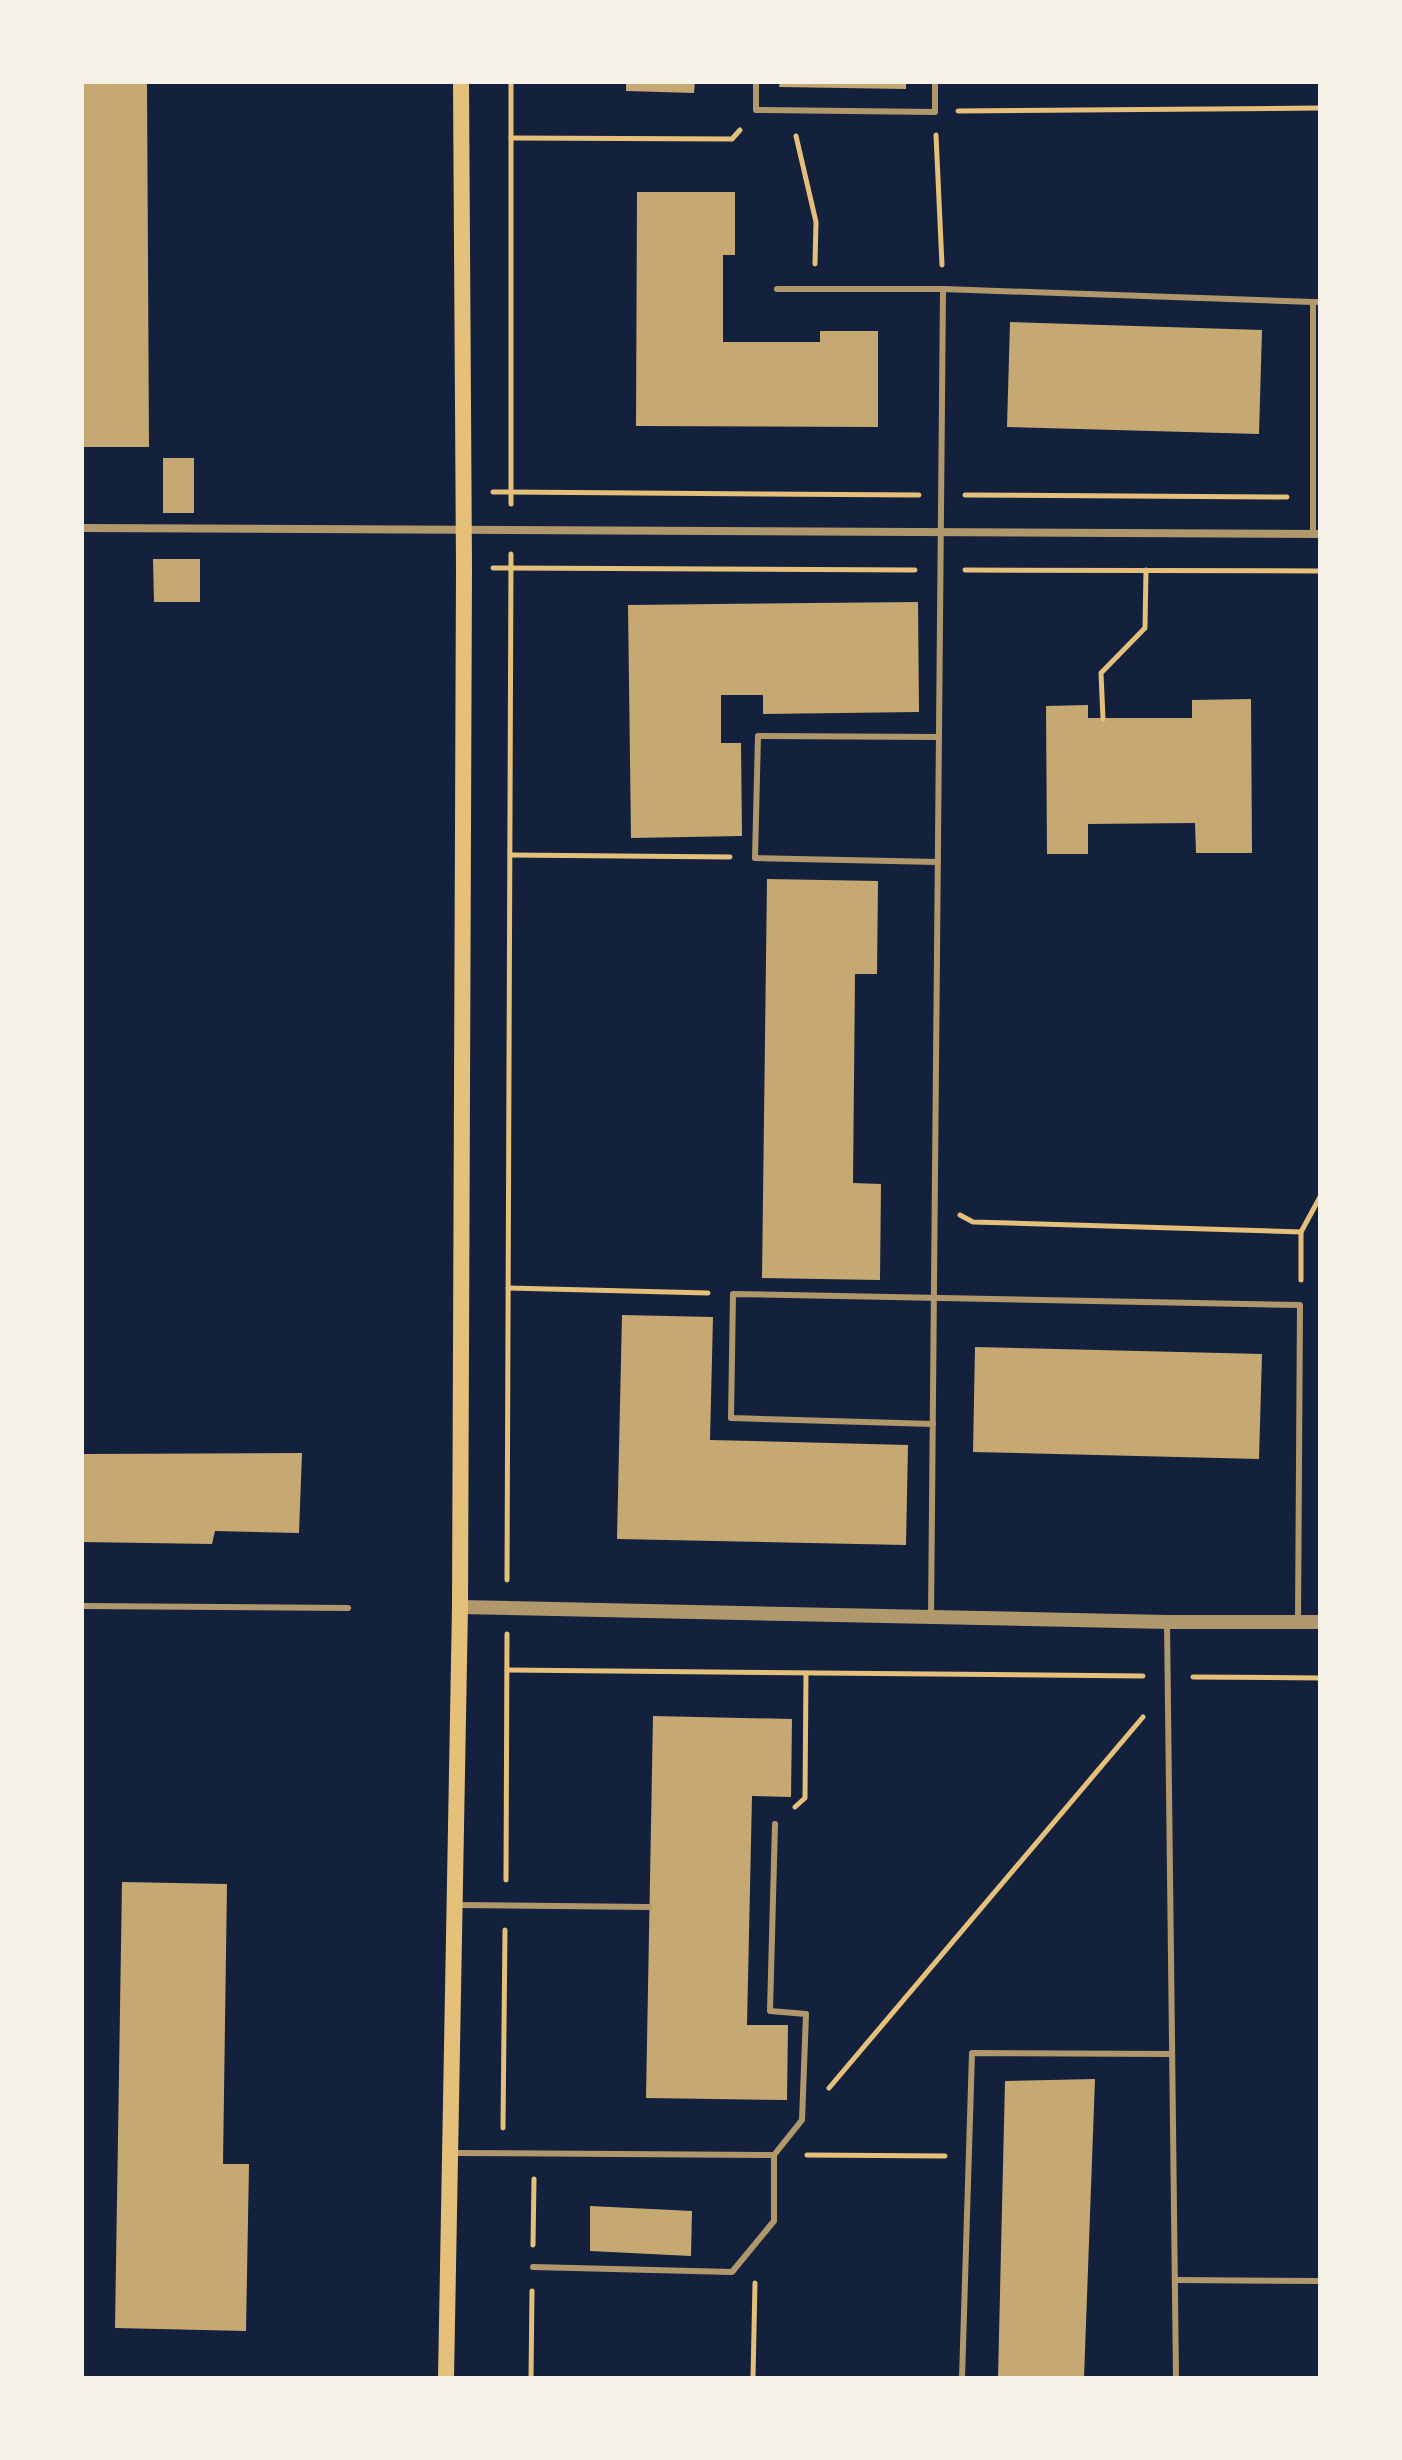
<svg xmlns="http://www.w3.org/2000/svg" width="1402" height="2460" font-family="'Fira Sans',sans-serif">
<rect width="100%" height="100%" fill="#14213d"/>
<g fill="#c6a872">
<path d="M 82,82 L 147,82 L 149,447 L 82,447 Z"/>
<path d="M 626,82 L 695,82 L 694,93 L 626,91 Z"/>
<path d="M 780,82 L 906,82 L 906,89 L 779,87 Z"/>
<path d="M 637,192 L 735,192 L 735,255 L 723,255 L 723,342 L 820,342 L 820,331 L 878,331 L 878,427 L 636,426 Z"/>
<path d="M 1010,322 L 1262,330 L 1259,434 L 1007,427 Z"/>
<rect x="163" y="458" width="31" height="55"/>
<path d="M 153,559 L 200,559 L 200,602 L 154,602 Z"/>
<path d="M 918,602 L 919,712 L 763,714 L 763,695 L 721,695 L 721,743 L 741,743 L 742,836 L 631,838 L 628,605 Z"/>
<path d="M 1251,699 L 1252,853 L 1196,853 L 1195,823 L 1088,824 L 1088,854 L 1047,854 L 1046,706 L 1088,705 L 1088,718 L 1192,718 L 1192,700 Z"/>
<path d="M 767,879 L 878,881 L 877,974 L 855,974 L 853,1183 L 881,1184 L 880,1280 L 762,1278 Z"/>
<path d="M 622,1315 L 713,1317 L 710,1440 L 908,1445 L 906,1545 L 617,1539 Z"/>
<path d="M 975,1347 L 1262,1354 L 1259,1459 L 973,1452 Z"/>
<path d="M 302,1453 L 299,1533 L 215,1531 L 212,1544 L 82,1542 L 82,1454 Z"/>
<path d="M 653,1716 L 792,1719 L 791,1797 L 752,1796 L 747,2025 L 788,2025 L 787,2100 L 646,2098 Z"/>
<path d="M 122,1882 L 227,1884 L 223,2164 L 249,2164 L 246,2331 L 115,2328 Z"/>
<path d="M 1095,2079 L 1084,2378 L 998,2378 L 1005,2081 Z"/>
<path d="M 590,2206 L 692,2211 L 691,2256 L 590,2251 Z"/>
</g>
<g fill="none" stroke-linecap="round" stroke-linejoin="round">
<g stroke="#e5c07b" stroke-width="5">
<path d="M 958,111 L 1320,108"/>
<path d="M 936,135 L 942,265"/>
<path d="M 796,136 L 816,222 L 815,264"/>
<path d="M 511,138 L 732,139 L 740,130"/>
<path d="M 493,492 L 919,495"/>
<path d="M 965,495 L 1287,497"/>
<path d="M 511,504 L 511,82"/>
<path d="M 493,568 L 915,570"/>
<path d="M 965,570 L 1320,571"/>
<path d="M 1103,719 L 1101,673 L 1145,628 L 1146,570"/>
<path d="M 511,855 L 730,857"/>
<path d="M 960,1215 L 973,1222 L 1301,1232 L 1320,1197"/>
<path d="M 1301,1280 L 1301,1232"/>
<path d="M 508,1288 L 708,1293"/>
<path d="M 507,1580 L 511,554"/>
<path d="M 507,1670 L 1143,1676"/>
<path d="M 1193,1677 L 1320,1678"/>
<path d="M 795,1807 L 805,1798 L 806,1673"/>
<path d="M 506,1880 L 507,1634"/>
<path d="M 829,2088 L 1143,1717"/>
<path d="M 503,2128 L 505,1930"/>
<path d="M 807,2155 L 945,2156"/>
<path d="M 533,2245 L 534,2179"/>
<path d="M 531,2378 L 532,2291"/>
<path d="M 753,2378 L 755,2283"/>
</g>
<g stroke="#b1986c" stroke-width="6">
<path d="M 756,82 L 756,110 L 935,112 L 935,82"/>
<path d="M 777,289 L 943,289 L 931,1617"/>
<path d="M 943,289 L 1313,302"/>
<path d="M 1313,534 L 1313,302 L 1320,302"/>
<path d="M 938,862 L 755,858 L 758,736 L 939,737"/>
<path d="M 933,1424 L 731,1418 L 733,1294 L 1300,1305 L 1298,1622"/>
<path d="M 82,1606 L 348,1608"/>
<path d="M 1167,1622 L 1176,2378"/>
<path d="M 458,1905 L 649,1907"/>
<path d="M 451,2153 L 774,2155 L 802,2120 L 806,2014 L 770,2011 L 775,1824"/>
<path d="M 533,2267 L 732,2272 L 774,2221 L 774,2155"/>
<path d="M 1175,2280 L 1320,2281"/>
<path d="M 962,2378 L 972,2053 L 1172,2054"/>
</g>
<path stroke="#b1986c" stroke-width="8" d="M 82,528 L 1320,534"/>
<path stroke="#b1986c" stroke-width="14" d="M 460,1607 L 1167,1622 L 1320,1622"/>
<path stroke="#e5c07b" stroke-width="16" d="M 446,2378 L 460,1607 L 464,568 L 461,82"/>
</g>
<rect width="1402" height="2460" fill="none" stroke="#f6f1e7" stroke-width="168"/>
</svg>
